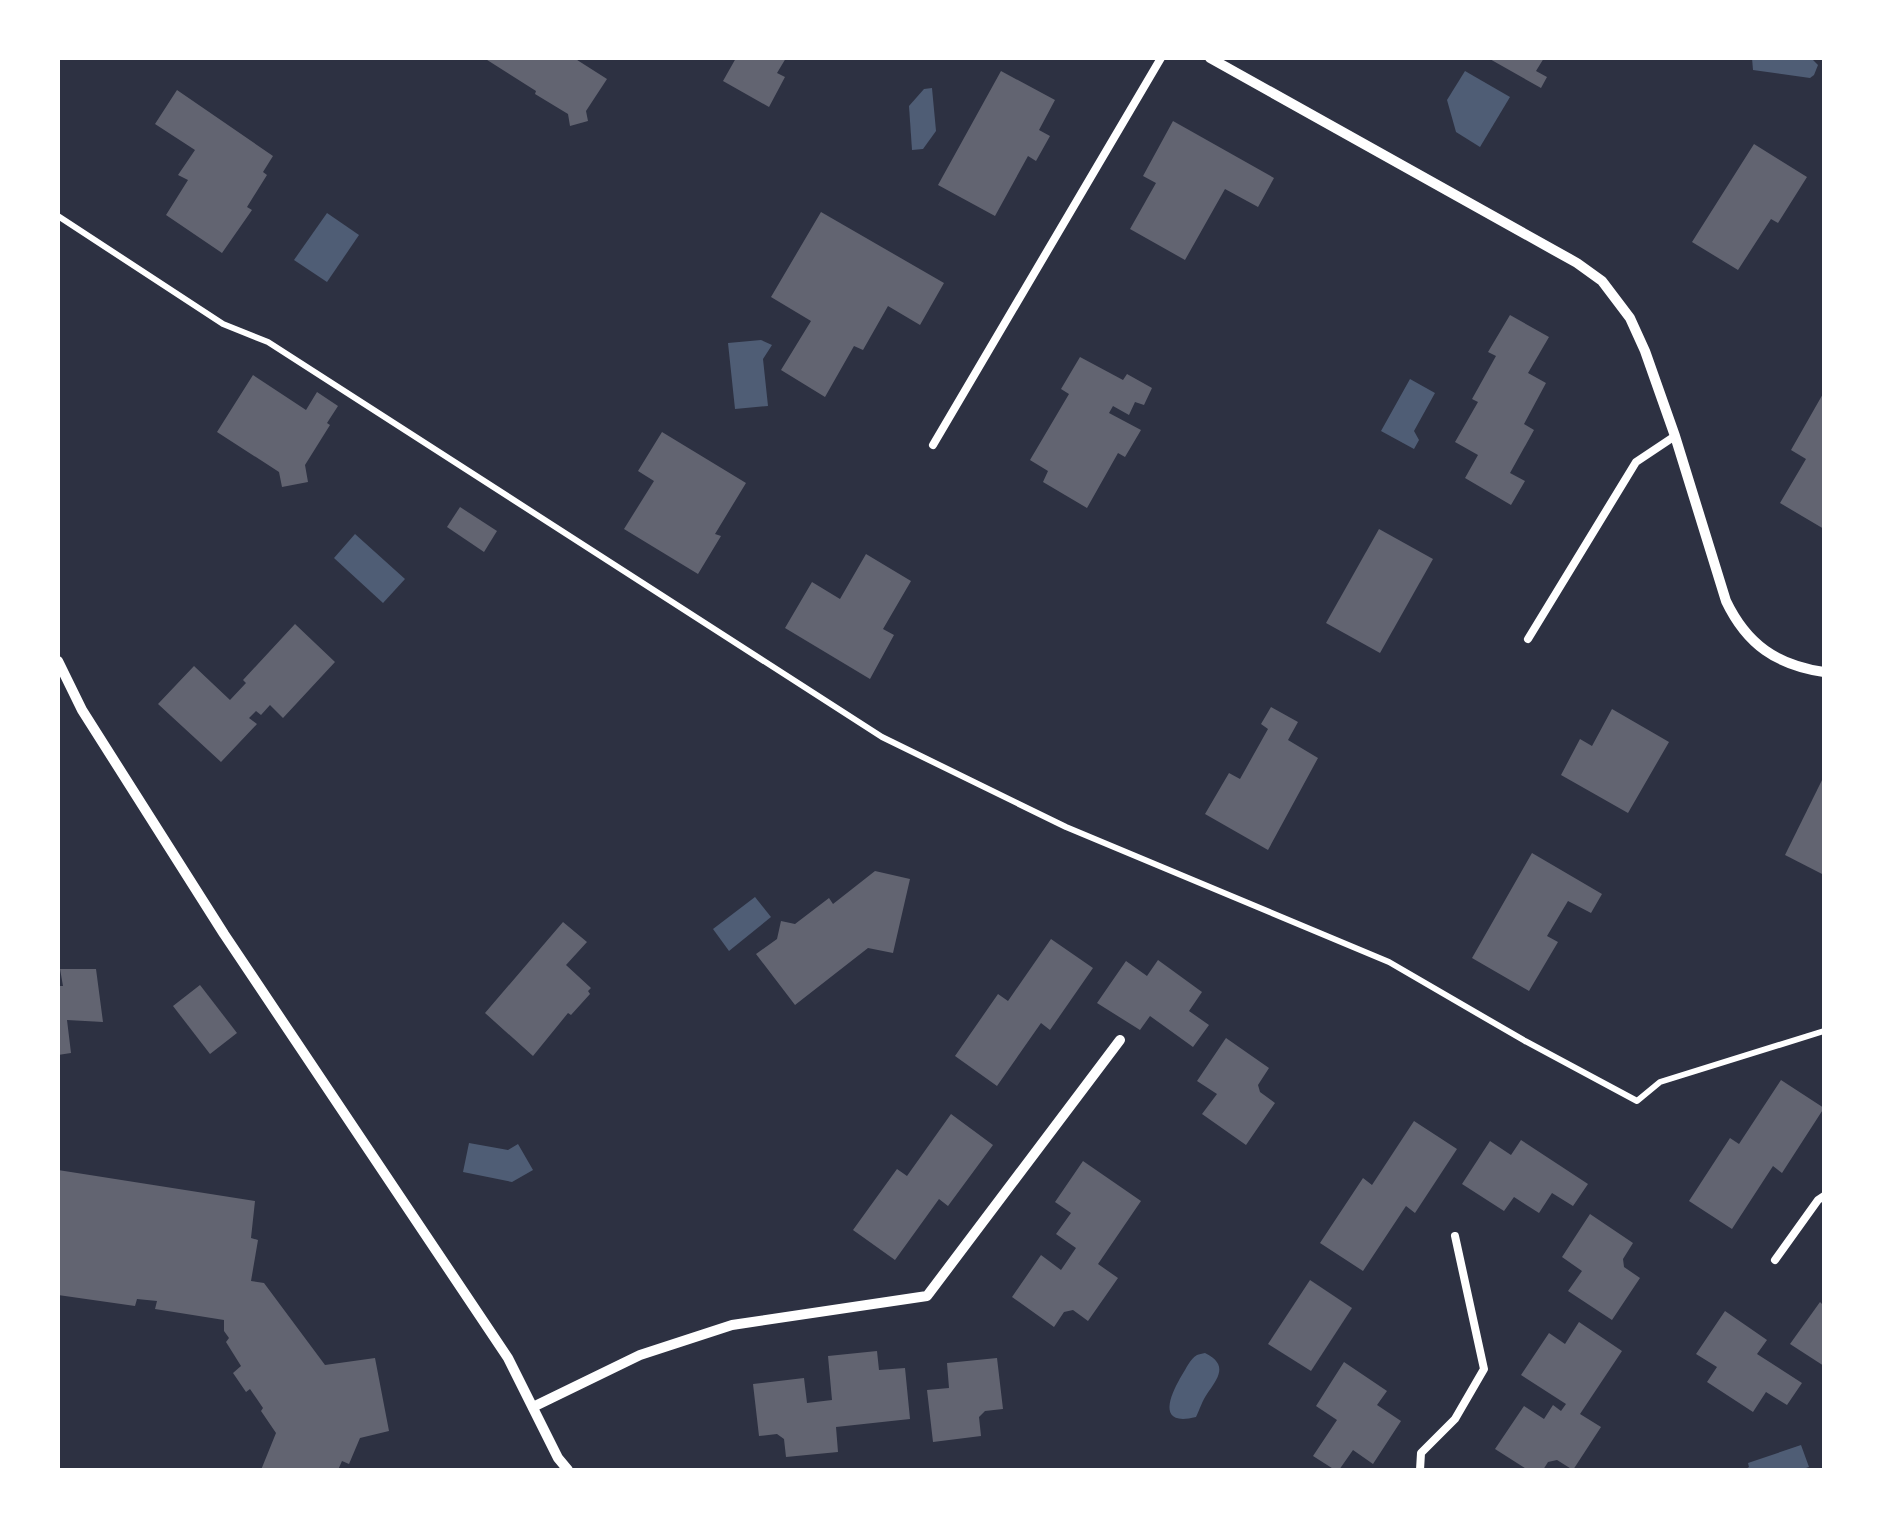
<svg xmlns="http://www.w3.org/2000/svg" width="1882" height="1528" font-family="'Playfair Display',serif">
<rect width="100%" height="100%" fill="#2d3142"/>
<g fill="#4f5d75">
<path d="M 1752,58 L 1811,58 L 1818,65 L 1814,75 L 1810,78 L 1753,70 Z"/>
<path d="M 1465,71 L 1510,97 L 1480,147 L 1456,132 L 1447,100 Z"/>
<path d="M 932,88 L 936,131 L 923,149 L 912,150 L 909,106 L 924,89 Z"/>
<path d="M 327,213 L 359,235 L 327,282 L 294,260 Z"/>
<path d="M 761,340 L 772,345 L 763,359 L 768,406 L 735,409 L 728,343 Z"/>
<path d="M 1410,379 L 1435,393 L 1414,431 L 1419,440 L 1414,449 L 1381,431 Z"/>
<path d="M 355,534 L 405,579 L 383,603 L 334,558 Z"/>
<path d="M 755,897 L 771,917 L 729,951 L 713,929 Z"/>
<path d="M 469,1143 L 508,1150 L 518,1144 L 533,1170 L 512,1182 L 463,1172 Z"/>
<path d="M 1205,1353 C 1229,1365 1218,1378 1207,1394 C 1202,1401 1200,1409 1196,1417 C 1156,1427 1170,1395 1182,1375 C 1186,1369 1190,1359 1197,1355 C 1199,1354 1202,1354 1205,1353 Z"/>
<path d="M 1801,1445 L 1809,1467 L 1800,1470 L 1744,1470 L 1749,1467 L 1748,1463 Z"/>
</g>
<g fill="#626471">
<path d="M 484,58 L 574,58 L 607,79 L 586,111 L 588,121 L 570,126 L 568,114 L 535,94 L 536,91 Z"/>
<path d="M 736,58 L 786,58 L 777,73 L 785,77 L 769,107 L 723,81 Z"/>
<path d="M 1488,58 L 1544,58 L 1536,71 L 1547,77 L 1541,88 Z"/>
<path d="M 1001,71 L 1055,100 L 1039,130 L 1050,136 L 1036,161 L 1028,156 L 995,216 L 938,185 Z"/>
<path d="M 177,90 L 273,156 L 263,172 L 267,175 L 247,207 L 252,210 L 222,253 L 166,215 L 188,180 L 178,175 L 195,150 L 155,124 Z"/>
<path d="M 1173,121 L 1274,178 L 1258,207 L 1225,189 L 1185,260 L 1130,229 L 1156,183 L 1143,176 Z"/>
<path d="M 1754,144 L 1807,177 L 1778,223 L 1771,219 L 1738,270 L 1692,242 Z"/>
<path d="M 821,212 L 944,283 L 920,325 L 888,306 L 863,350 L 854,346 L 825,397 L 781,370 L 811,321 L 771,297 Z"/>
<path d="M 1510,315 L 1549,337 L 1528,373 L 1546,383 L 1524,424 L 1534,430 L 1510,473 L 1525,481 L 1511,505 L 1465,478 L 1478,455 L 1455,442 L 1478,402 L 1472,399 L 1496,356 L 1488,352 Z"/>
<path d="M 1080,357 L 1123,380 L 1127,374 L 1152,388 L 1144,405 L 1135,402 L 1129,415 L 1113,406 L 1109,413 L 1141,430 L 1125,457 L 1118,453 L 1087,508 L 1043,482 L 1048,471 L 1030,460 L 1069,394 L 1061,389 Z"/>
<path d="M 253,375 L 306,410 L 317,392 L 338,406 L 327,423 L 330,425 L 305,465 L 308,482 L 282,487 L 279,472 L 217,432 Z"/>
<path d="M 1824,392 L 1824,529 L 1780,503 L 1806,459 L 1791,450 Z"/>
<path d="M 662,432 L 746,483 L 715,534 L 721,536 L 698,574 L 624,529 L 654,481 L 638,471 Z"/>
<path d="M 460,507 L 497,531 L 484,552 L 447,527 Z"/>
<path d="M 1379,529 L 1433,559 L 1380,653 L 1326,623 Z"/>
<path d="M 866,554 L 911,581 L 883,629 L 894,635 L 870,679 L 785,628 L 812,582 L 840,599 Z"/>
<path d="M 295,624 L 335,662 L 283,718 L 270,705 L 261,715 L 256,711 L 249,718 L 257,724 L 221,762 L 158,704 L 194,666 L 230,700 L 246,683 L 243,680 Z"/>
<path d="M 1271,707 L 1298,722 L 1288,740 L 1318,758 L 1268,850 L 1205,814 L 1229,773 L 1240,779 L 1268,729 L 1261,724 Z"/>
<path d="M 1612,709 L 1669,742 L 1628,813 L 1561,775 L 1580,739 L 1592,746 Z"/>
<path d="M 1824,776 L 1824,875 L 1785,855 Z"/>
<path d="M 1532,853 L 1602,894 L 1591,913 L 1568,901 L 1547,936 L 1558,942 L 1529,991 L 1472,958 Z"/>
<path d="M 875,871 L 910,879 L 893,953 L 868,948 L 795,1005 L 756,954 L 777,939 L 781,921 L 795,924 L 829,898 L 833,904 Z"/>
<path d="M 563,922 L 587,942 L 566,965 L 591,988 L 588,991 L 590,994 L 571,1015 L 568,1013 L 533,1056 L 485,1013 Z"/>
<path d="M 1051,939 L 1093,968 L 1050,1030 L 1041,1023 L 997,1086 L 955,1056 L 998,994 L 1008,1001 Z"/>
<path d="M 1158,960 L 1202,992 L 1189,1011 L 1209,1025 L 1193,1047 L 1150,1016 L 1140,1030 L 1097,1003 L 1126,961 L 1147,976 Z"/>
<path d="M 60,969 L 96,969 L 103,1022 L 67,1020 L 71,1053 L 58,1055 L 58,986 L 63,986 Z"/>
<path d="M 200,985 L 237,1033 L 210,1054 L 173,1006 Z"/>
<path d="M 1226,1038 L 1269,1068 L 1258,1085 L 1260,1092 L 1275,1103 L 1246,1145 L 1202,1114 L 1217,1094 L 1197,1081 Z"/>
<path d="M 1781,1080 L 1824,1108 L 1782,1173 L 1773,1166 L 1732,1229 L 1689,1201 L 1730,1138 L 1739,1144 Z"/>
<path d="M 951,1114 L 993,1145 L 948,1206 L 939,1199 L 895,1260 L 853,1230 L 897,1169 L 907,1176 Z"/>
<path d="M 1414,1121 L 1457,1149 L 1415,1213 L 1406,1206 L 1363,1271 L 1320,1243 L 1363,1178 L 1372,1185 Z"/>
<path d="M 1521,1140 L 1588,1184 L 1573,1206 L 1552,1193 L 1539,1213 L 1514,1197 L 1504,1211 L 1462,1184 L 1490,1141 L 1511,1155 Z"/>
<path d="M 1083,1161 L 1141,1201 L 1098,1264 L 1118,1278 L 1088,1321 L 1073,1310 L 1064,1312 L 1054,1327 L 1012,1297 L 1041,1255 L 1061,1270 L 1076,1248 L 1056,1234 L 1071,1213 L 1055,1202 Z"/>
<path d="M 58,1170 L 255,1201 L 251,1238 L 258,1240 L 251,1281 L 264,1283 L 325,1365 L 375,1358 L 389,1431 L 360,1438 L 349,1464 L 342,1461 L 338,1470 L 261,1470 L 276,1433 L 261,1411 L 263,1408 L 250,1389 L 246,1392 L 233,1373 L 241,1366 L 226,1342 L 229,1338 L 224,1331 L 224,1320 L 155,1309 L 157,1301 L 137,1299 L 135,1306 L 58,1295 Z"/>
<path d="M 1590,1214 L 1633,1243 L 1623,1259 L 1624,1267 L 1640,1278 L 1612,1320 L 1568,1291 L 1582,1271 L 1562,1257 Z"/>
<path d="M 1310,1280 L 1352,1308 L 1311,1371 L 1268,1344 Z"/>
<path d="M 1820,1302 L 1824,1306 L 1824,1366 L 1790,1344 Z"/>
<path d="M 1725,1311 L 1767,1340 L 1757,1354 L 1802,1383 L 1787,1405 L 1766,1392 L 1753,1412 L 1707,1382 L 1717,1367 L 1696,1354 Z"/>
<path d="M 1579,1322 L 1622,1351 L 1580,1414 L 1601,1427 L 1573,1470 L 1557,1460 L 1548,1462 L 1543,1470 L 1528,1470 L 1495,1449 L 1524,1406 L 1544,1419 L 1553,1405 L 1561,1411 L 1566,1404 L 1521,1375 L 1549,1333 L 1565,1344 Z"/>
<path d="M 877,1351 L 879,1370 L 905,1368 L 910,1419 L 836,1427 L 838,1452 L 786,1457 L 784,1439 L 777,1434 L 759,1436 L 753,1384 L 804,1378 L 807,1403 L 832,1400 L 828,1356 Z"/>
<path d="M 997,1358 L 1003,1409 L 985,1411 L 979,1417 L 981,1436 L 933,1442 L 927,1390 L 949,1388 L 947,1363 Z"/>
<path d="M 1344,1362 L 1387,1391 L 1377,1405 L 1401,1421 L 1373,1464 L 1353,1450 L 1339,1470 L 1335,1470 L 1313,1456 L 1337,1420 L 1316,1406 Z"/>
</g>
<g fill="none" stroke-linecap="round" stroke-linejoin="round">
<path stroke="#fff" stroke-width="6" d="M 58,216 L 223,324 L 268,342 L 882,737 L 1066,827 L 1389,962 L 1525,1041 L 1637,1101 L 1660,1082 L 1824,1031"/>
<g stroke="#fff" stroke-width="8">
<path d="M 933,445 L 1161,58"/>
<path d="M 1528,639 L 1636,462 L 1675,436"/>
<path d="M 1775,1260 L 1818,1200 L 1824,1196"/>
<path d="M 1420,1470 L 1421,1453 L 1455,1419 L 1484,1369 L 1455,1236"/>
</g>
<g stroke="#fff" stroke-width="10">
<path d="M 1210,58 L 1577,263 L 1602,281 L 1630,318 L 1645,351 L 1675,436 L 1726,601 C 1747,645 1777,665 1824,672"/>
<path d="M 58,661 L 82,710 L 224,934 L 508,1358 L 558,1458 L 568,1470"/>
<path d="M 533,1407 L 640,1355 L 732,1325 L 927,1296 L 1120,1040"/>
</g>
</g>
<rect width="1882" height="1528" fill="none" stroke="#ffffff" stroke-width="120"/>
</svg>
